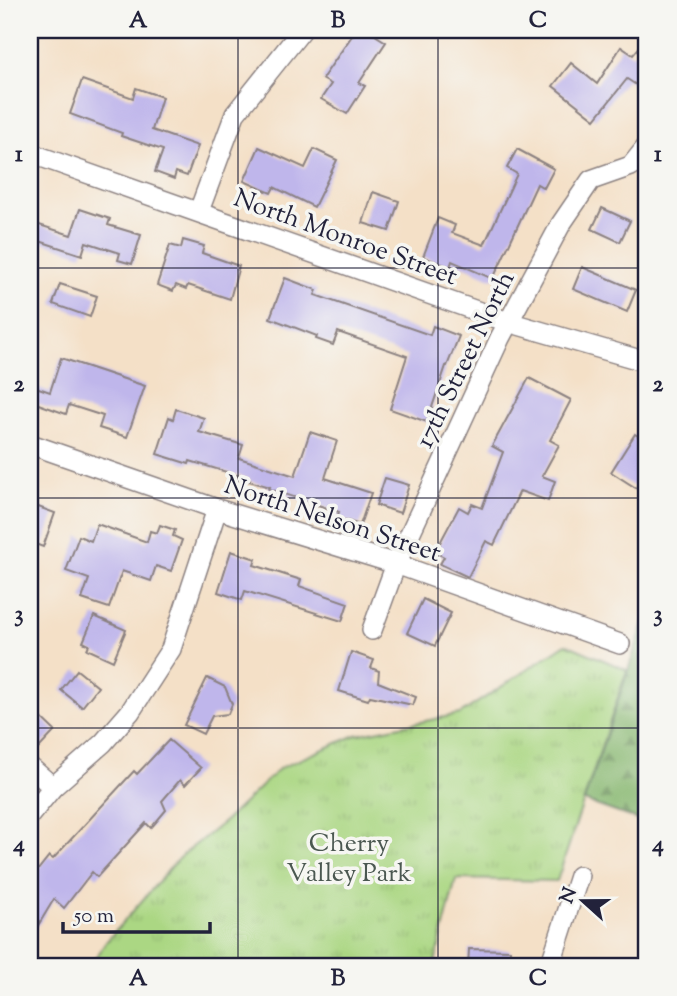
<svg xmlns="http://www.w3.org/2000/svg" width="677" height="996" font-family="'Sorts Mill Goudy',serif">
<defs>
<pattern id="grass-tufts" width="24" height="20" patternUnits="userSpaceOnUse" patternTransform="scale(1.75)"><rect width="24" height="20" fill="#abd783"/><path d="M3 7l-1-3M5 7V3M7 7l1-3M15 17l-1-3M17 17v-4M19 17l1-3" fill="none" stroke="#93b872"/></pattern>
<pattern id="forest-firs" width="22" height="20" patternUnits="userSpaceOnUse" patternTransform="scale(1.75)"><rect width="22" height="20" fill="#88b871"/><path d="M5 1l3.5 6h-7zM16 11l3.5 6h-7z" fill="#6f955e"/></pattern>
</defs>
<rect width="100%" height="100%" fill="#f6f6f2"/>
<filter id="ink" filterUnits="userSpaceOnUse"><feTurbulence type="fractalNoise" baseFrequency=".0143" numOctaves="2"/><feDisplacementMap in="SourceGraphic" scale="14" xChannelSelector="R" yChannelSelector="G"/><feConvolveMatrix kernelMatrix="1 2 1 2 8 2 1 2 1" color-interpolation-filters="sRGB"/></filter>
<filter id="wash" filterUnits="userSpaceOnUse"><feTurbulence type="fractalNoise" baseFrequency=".00686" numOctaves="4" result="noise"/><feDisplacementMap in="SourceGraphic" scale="28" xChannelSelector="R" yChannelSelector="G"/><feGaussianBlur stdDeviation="1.57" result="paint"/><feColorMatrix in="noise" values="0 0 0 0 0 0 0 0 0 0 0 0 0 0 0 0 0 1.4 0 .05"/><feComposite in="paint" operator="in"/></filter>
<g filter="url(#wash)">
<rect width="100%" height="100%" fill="#f4e0c7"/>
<path fill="url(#grass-tufts)" stroke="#667c5f" stroke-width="2" d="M 566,644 L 627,670 L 557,881 L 456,879 L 434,966 L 90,966 L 106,942 L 179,858 L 226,820 L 280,768 L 356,735 L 460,714 Z"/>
<path fill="url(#forest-firs)" stroke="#556d56" stroke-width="2" d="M 647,614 L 647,823 L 584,801 Z"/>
<g id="blocks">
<g fill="#bfb6eb">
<path d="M 356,30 L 367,30 L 386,42 L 359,83 L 365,86 L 347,114 L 321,99 L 331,84 L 322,79 Z"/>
<path d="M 647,38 L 647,92 L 627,79 L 595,119 L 553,86 L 571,63 L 597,84 L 621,47 L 633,55 Z"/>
<path d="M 82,80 L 133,98 L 136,88 L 162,97 L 152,130 L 198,146 L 187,176 L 176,172 L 174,179 L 155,172 L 163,150 L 121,136 L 122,133 L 70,114 Z"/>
<path d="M 259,147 L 305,168 L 314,149 L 337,160 L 314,207 L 274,187 L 271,193 L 244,181 Z"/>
<path d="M 517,149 L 554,169 L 544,188 L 537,184 L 493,279 L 452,261 L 450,267 L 423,257 L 438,218 L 455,225 L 452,233 L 484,245 L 517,174 L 507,168 Z"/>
<path d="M 373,192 L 399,201 L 389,231 L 363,223 Z"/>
<path d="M 602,208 L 630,221 L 620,242 L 592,229 Z"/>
<path d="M 80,209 L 110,219 L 108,225 L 141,235 L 132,264 L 118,260 L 120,253 L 86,242 L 82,255 L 30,238 L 30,222 L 71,235 Z"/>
<path d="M 183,240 L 204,246 L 202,253 L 239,266 L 230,299 L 188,285 L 186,289 L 176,285 L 173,291 L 157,285 L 170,245 L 181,248 Z"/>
<path d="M 582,267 L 636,290 L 627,312 L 573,289 Z"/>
<path d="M 285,278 L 317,290 L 315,295 L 430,335 L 433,326 L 459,336 L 447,366 L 446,366 L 427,422 L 390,409 L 407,356 L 338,332 L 333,345 L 316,339 L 317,336 L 270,318 Z"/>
<path d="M 60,284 L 97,296 L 90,317 L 53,304 Z"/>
<path d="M 61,358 L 145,386 L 127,437 L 99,428 L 103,416 L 69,405 L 66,414 L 30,401 L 30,385 L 50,392 Z"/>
<path d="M 529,378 L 571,400 L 550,440 L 559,445 L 542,476 L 555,481 L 548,501 L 520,491 L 494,545 L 486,541 L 468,577 L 440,564 L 444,557 L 435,552 L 459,507 L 468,512 L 472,504 L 482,508 L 503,452 L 492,446 Z"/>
<path d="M 176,409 L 204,418 L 199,432 L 243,445 L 239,458 L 295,476 L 310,432 L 337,441 L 325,478 L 371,493 L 360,525 L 337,518 L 339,512 L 269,489 L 270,487 L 249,481 L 250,479 L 190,461 L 189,464 L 157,454 L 169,417 L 173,419 Z"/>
<path d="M 635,434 L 647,442 L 647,470 L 636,488 L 611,472 Z"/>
<path d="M 385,478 L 409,485 L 400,513 L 376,505 Z"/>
<path d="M 30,504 L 55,513 L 43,547 L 30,542 Z"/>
<path d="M 97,524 L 147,542 L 150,531 L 157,533 L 160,525 L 175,530 L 173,536 L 182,540 L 171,571 L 156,566 L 151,581 L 122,571 L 109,608 L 82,599 L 89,579 L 66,571 L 79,536 L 91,541 Z"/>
<path d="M 231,551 L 256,559 L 254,565 L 301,580 L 299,586 L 348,603 L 342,621 L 245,591 L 242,600 L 218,592 Z"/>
<path d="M 423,599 L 451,613 L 435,646 L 407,633 Z"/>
<path d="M 94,616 L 126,630 L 113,661 L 87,649 L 89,645 L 83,642 Z"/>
<path d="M 351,652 L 374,660 L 371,668 L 379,671 L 378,682 L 416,697 L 413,705 L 370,696 L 368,700 L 339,691 Z"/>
<path d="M 77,670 L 98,687 L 82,707 L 61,690 Z"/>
<path d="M 207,678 L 225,687 L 232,704 L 228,714 L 212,716 L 203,734 L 184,725 Z"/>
<path d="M 30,707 L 55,731 L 38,749 L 30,741 Z"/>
<path d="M 169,740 L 201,768 L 185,785 L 180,780 L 162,801 L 166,810 L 151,828 L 146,823 L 97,877 L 92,872 L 64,908 L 54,899 L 30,939 L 30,880 L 49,856 L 53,859 L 134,771 L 137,774 Z"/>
<path d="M 469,949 L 510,950 L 509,966 L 468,966 Z"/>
</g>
</g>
</g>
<g filter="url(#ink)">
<use href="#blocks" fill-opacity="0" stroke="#8b8181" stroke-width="2"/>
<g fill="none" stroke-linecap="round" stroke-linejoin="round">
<g stroke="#8b8181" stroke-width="22">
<g id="street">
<path d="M 30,153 L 508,322 L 647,362"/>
<path d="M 199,211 L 235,114 L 302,30"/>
<path d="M 30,444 L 217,509 L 396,564 L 620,644"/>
<path d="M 372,630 L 396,564 L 500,338 L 561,224 L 591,180 L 631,166 L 647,146"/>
<path d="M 30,767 L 53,787"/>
<path d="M 30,815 L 53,787 L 103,743 L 130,712 L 171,649 L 217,509"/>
<path d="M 550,966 L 579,876"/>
</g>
</g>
<use href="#street" stroke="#fff" stroke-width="19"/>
</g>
</g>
<path fill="none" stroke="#22223b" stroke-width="2" stroke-opacity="0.55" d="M 238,30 L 238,966M 438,30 L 438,966M 30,268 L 647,268M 30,498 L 647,498M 30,728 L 647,728"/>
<g text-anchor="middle" stroke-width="7" stroke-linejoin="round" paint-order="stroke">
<g font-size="26" fill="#22223b" stroke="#f6f6f2">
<text transform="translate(346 236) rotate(20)" y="9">North Monroe Street</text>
<text transform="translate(464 359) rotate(-64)" y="9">17th Street North</text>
<text transform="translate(333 518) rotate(18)" y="9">North Nelson Street</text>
</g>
<g font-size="26" fill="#4b5851" stroke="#f6f6f2">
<text x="349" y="851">Cherry<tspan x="349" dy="30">Valley Park</tspan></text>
</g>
</g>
<rect width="677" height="996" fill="none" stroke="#f6f6f2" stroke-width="77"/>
<g transform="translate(583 901) rotate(291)" stroke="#f6f6f2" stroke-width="5" paint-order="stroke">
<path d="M0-5L12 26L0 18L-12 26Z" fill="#22223b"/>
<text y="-10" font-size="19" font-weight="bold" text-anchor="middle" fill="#22223b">N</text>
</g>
<path d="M63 922v10h147v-10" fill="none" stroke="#22223b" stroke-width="3.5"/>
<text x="74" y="922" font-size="21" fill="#22223b" stroke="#f6f6f2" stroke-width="5" paint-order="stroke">50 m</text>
<rect x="38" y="38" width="600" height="920" fill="none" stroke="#22223b" stroke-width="2.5"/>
<g font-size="23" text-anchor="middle" font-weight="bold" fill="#22223b">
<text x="138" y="27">A</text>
<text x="338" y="27">B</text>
<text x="538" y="27">C</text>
<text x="19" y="161">1</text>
<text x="658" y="161">1</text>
<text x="19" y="391">2</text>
<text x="658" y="391">2</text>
<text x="19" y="621">3</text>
<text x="658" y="621">3</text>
<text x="19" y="851">4</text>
<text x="658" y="851">4</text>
<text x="138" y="985">A</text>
<text x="338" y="985">B</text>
<text x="538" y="985">C</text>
</g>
</svg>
